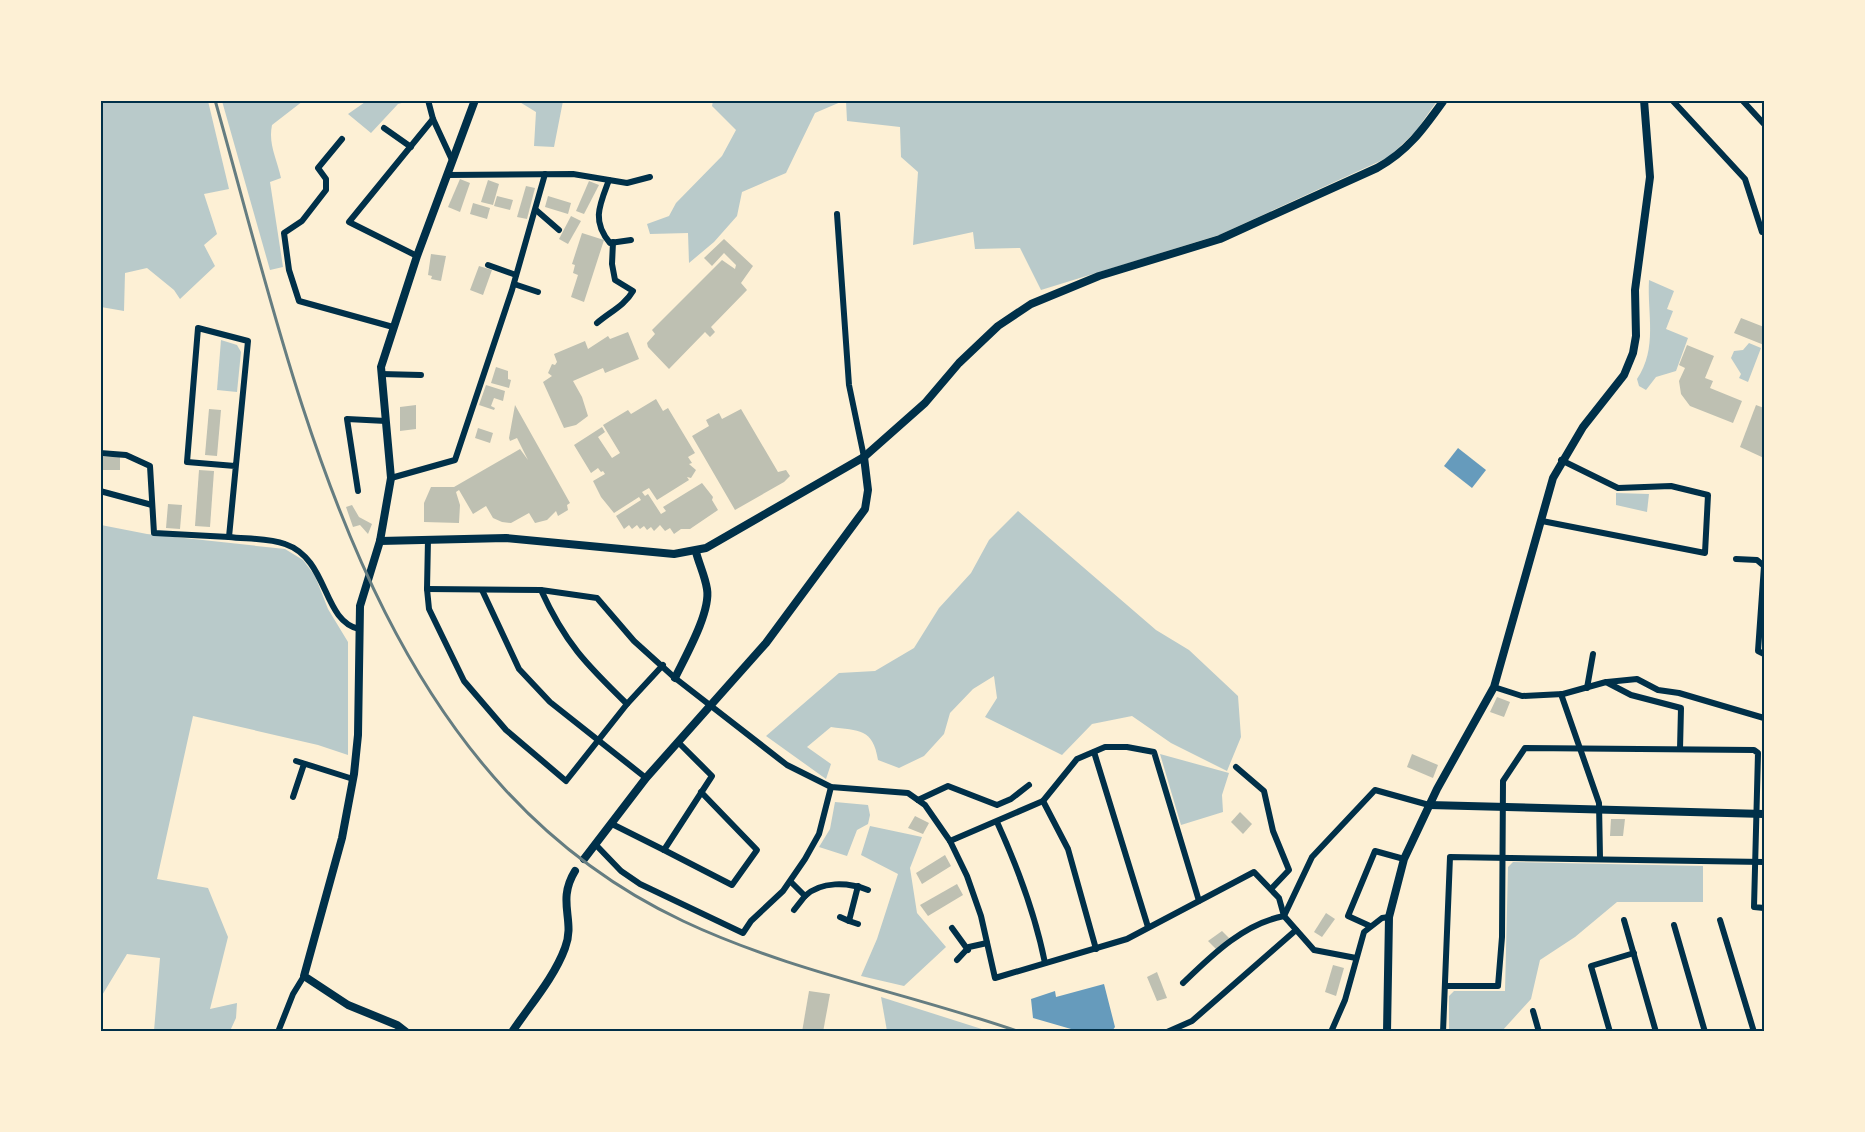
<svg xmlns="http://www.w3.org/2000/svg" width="1865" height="1132" font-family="Lato,sans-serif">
<rect width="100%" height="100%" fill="#fdf0d5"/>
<g fill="#b9caca">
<path d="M 368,100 L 409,100 L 409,101 L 398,104 L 371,133 L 348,114 Z"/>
<path d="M 100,101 L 208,101 L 229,189 L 204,194 L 217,234 L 204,245 L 215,266 L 180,299 L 174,290 L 147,268 L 125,273 L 124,311 L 101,307 Z"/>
<path d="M 222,101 L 303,101 L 272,125 C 268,144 277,159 281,178 L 270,182 L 283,267 L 270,270 Z"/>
<path d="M 518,101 L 563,101 L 554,147 L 534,146 L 536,112 Z"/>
<path d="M 713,101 L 843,101 L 815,113 L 786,173 L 742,192 L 737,216 L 714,242 L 689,263 L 688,233 L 650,234 L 647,224 L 669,216 L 676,203 L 722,156 L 736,130 L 712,106 Z"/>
<path d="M 846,101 L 1437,101 L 1416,131 L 1389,157 L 1219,235 L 1041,290 L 1020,248 L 975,249 L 973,232 L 913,245 L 918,172 L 901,157 L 900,127 L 847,121 Z"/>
<path d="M 1649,280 L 1674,291 L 1667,309 L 1673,311 L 1666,329 L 1688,338 L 1676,371 L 1656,377 L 1646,390 L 1639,386 L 1637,379 C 1658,348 1647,314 1649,280 Z"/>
<path d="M 221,340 L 237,345 L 241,352 L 237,392 L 217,390 Z"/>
<path d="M 1749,343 L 1761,348 L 1748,382 L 1739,378 L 1741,374 L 1731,358 L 1734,351 L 1743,350 Z"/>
<path d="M 1616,493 L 1649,494 L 1647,512 L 1616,505 Z"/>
<path d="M 1018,511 L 1156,630 L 1189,650 L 1238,696 L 1241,737 L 1227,771 L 1171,743 L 1132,716 L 1092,724 L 1062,755 L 985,717 L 997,698 L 994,676 L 973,689 L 950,713 L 944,734 L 924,756 L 899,768 L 878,760 C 873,728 859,731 831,727 L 807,747 L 831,764 L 826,779 L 766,736 L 839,673 L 875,671 L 914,648 L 939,608 L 971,573 L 989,540 Z"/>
<path d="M 101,525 L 147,534 L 285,549 L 303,560 L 315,576 L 328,609 L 348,642 L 348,755 L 318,745 L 193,716 L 157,879 L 208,888 L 228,937 L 210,1009 L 237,1003 L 236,1018 L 230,1031 L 154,1031 L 160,958 L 127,954 L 101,997 Z"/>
<path d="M 1160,754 L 1229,773 L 1222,795 L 1223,812 L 1181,825 Z"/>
<path d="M 835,802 L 868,805 L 870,815 L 868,824 L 857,830 L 847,856 L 819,847 L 830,829 Z"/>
<path d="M 870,826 L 922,837 L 910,868 L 917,913 L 946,947 L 904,986 L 861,976 L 877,939 L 898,874 L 861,855 Z"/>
<path d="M 1513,862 L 1703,866 L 1703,902 L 1617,902 L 1575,937 L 1540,960 L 1531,999 L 1502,1031 L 1449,1031 L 1449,996 L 1454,991 L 1505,991 L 1508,867 Z"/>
<path d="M 881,997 L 988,1031 L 887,1031 Z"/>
</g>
<g fill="#669bbc">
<path d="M 1458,448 L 1486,470 L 1472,488 L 1444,466 Z"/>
<path d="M 1104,984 L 1115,1027 L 1112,1031 L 1078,1031 L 1033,1018 L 1031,999 L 1055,991 L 1056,997 Z"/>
</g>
<g fill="#bec0b2">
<path d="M 460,179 L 470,183 L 460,212 L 448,207 Z"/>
<path d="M 488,180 L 499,184 L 493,205 L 481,202 Z"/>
<path d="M 589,181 L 599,185 L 584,214 L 576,211 Z"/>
<path d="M 526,186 L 535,188 L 527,219 L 517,217 Z"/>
<path d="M 497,196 L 513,200 L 510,210 L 494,206 Z"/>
<path d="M 548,196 L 571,203 L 568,214 L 545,207 Z"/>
<path d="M 473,203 L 490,208 L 487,219 L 470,214 Z"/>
<path d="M 571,216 L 581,221 L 568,244 L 559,239 Z"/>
<path d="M 582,233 L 604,240 L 584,302 L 571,297 L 578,275 L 573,273 L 575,265 L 572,264 Z"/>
<path d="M 724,239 L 753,266 L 741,283 L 747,290 L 711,327 L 715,332 L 710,337 L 705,332 L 669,369 L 648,347 L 647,343 L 655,334 L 652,330 L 722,260 L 735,269 L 736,265 L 724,253 L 712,266 L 704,258 Z"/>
<path d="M 431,254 L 446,256 L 441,281 L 431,279 L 432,276 L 428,275 Z"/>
<path d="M 479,266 L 492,270 L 483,295 L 470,290 Z"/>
<path d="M 1741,318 L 1764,327 L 1764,345 L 1734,333 Z"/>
<path d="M 628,332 L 639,359 L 605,373 L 603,368 L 573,381 L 582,397 L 588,416 L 576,425 L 564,428 L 543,382 L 552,376 L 548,373 L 552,364 L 555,365 L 557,362 L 554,354 L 585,341 L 588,349 L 608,336 L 610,339 Z"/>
<path d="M 1687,345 L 1714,356 L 1705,378 L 1713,381 L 1710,388 L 1742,401 L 1733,423 L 1690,406 L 1681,394 L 1679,381 L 1685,368 L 1679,365 Z"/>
<path d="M 496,367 L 508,371 L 508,379 L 511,380 L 509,388 L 491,383 Z"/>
<path d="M 486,385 L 505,391 L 503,401 L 494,398 L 491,406 L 495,408 L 494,410 L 479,405 Z"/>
<path d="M 656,399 L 663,411 L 668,408 L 695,453 L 688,457 L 692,463 L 689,464 L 696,470 L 691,478 L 687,477 L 689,480 L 657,500 L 649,488 L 642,492 L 645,496 L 648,494 L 661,514 L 666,511 L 663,507 L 702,483 L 713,497 L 712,500 L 718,510 L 690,529 L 681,529 L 674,534 L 670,528 L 665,531 L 660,525 L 654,531 L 651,527 L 647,530 L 644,526 L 640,529 L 637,525 L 632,529 L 629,525 L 624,529 L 616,516 L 641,500 L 639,497 L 614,513 L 601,497 L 593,481 L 605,474 L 603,471 L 601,472 L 598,468 L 591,473 L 574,445 L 602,427 L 605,432 L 598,437 L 612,458 L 620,453 L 603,425 L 628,410 L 631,414 Z"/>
<path d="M 416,405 L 416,429 L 400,431 L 400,407 Z"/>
<path d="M 515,405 L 570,503 L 567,505 L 568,510 L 558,516 L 556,511 L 547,520 L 535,523 L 529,513 L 511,523 L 502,522 L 493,518 L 486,506 L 473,514 L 459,490 L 456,492 L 460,505 L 459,523 L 424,522 L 424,503 L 431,487 L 454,487 L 520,449 L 528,460 L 517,438 L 510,441 L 509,438 Z"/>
<path d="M 1756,405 L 1764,408 L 1764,458 L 1740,447 Z"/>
<path d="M 209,409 L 221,410 L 217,456 L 205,455 Z"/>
<path d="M 741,409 L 778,472 L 786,470 L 790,476 L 784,482 L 735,510 L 692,436 L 709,426 L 706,420 L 719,413 L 722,419 Z"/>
<path d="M 478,428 L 493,433 L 490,443 L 475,438 Z"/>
<rect x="100" y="457" width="20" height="13"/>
<path d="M 199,470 L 214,471 L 210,527 L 195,526 Z"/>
<path d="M 168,504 L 182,505 L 180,529 L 166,528 Z"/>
<path d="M 352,505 L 359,517 L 372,524 L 368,534 L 360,525 L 353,527 L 346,507 Z"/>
<path d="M 1497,697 L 1510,702 L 1504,717 L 1490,712 Z"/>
<path d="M 1412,754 L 1438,765 L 1433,778 L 1407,767 Z"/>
<path d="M 1240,812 L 1252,824 L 1243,834 L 1231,822 Z"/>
<path d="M 915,816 L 929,823 L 923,834 L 908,828 Z"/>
<path d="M 1611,819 L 1625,819 L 1623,836 L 1610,836 Z"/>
<path d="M 945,855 L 951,866 L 922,884 L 916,873 Z"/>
<path d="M 957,884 L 963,895 L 928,916 L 920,905 Z"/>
<path d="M 1326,913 L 1335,919 L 1322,937 L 1314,932 Z"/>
<path d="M 1222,931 L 1229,938 L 1216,949 L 1208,941 Z"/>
<path d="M 1333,965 L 1344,968 L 1336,996 L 1325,992 Z"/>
<path d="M 1157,972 L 1167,998 L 1157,1001 L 1147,977 Z"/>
<path d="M 809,991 L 830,994 L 823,1032 L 802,1032 Z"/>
</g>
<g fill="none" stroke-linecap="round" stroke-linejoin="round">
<g stroke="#003049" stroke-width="6">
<path d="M 428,100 L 433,119 L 452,160"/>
<path d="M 1672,100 L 1745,179 L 1762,232"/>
<path d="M 1742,100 L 1764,124"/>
<path d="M 384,128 L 411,147"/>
<path d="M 342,139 L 318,168 L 326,179 L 326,190 L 302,221 L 284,233 L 289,270 L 299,301 L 393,327"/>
<path d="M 447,175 L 573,174 L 627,183 L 650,177"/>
<path d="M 609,180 C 600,204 591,221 610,243 L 631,240"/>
<path d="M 536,210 L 559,230"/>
<path d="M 837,214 L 849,385 L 864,457"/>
<path d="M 417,256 L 349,222 L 433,119"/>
<path d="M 488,265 L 516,275"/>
<path d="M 514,284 L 538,292"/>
<path d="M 597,323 C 610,312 625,305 633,291 L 615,280 L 612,264 L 613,242"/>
<path d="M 381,374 L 421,375"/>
<path d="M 100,453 L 126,455 L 150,466 L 154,533 L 229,537"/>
<path d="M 235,466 L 187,462 L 198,328 L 248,341 L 229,537 C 246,539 269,538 285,544 C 329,559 322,621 359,629"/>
<path d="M 391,478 L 455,460 L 512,290 L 545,174"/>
<path d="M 100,491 L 152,505"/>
<path d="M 358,491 L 347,419 L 386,421"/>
<path d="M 1542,521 L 1705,553 L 1708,495 L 1671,486 L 1618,488 L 1561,460"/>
<path d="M 428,539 L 427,589 L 429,609 L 464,681 L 506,730 L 566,781 L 627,704 L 663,665"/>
<path d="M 1736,559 L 1757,560 L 1764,566 L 1758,651 L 1764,654"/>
<path d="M 427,589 L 541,590 L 597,598 L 634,641 L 675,678 L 787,765 L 831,787 L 908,793 L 925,805 L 950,841 L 967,876 L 981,916 L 995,978 L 1127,939 L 1254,872 L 1279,898 L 1284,916 L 1314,950 L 1356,958"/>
<path d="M 482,590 L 519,669 L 550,702 L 646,778"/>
<path d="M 541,590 C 565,643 586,664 627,704"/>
<path d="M 1607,682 L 1637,679 L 1658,690 L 1679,693 L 1764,718"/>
<path d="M 1494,687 L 1522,696 L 1563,694 L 1606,682 L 1631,695 L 1681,708 L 1680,749"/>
<path d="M 1587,688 L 1593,654"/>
<path d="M 1561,694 L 1599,803 L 1600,858"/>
<path d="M 1094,752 L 1148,927"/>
<path d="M 296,761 L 353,779"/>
<path d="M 1236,767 L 1264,791 L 1273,831 L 1289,870 L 1272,888"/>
<path d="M 293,797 L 304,764"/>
<path d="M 918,800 L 948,786 L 997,805 L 1011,799 L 1029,785"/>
<path d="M 1043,801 L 1068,849 L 1096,949"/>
<path d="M 997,822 C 1018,868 1035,913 1045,963"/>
<path d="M 612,824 L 664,850 L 712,776 L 678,742"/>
<path d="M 950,841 L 1043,801 L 1077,759 L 1105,747 L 1127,747 L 1154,752 L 1199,901"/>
<path d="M 596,845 L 621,871 L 640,884 L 743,933 L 751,921 L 783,891 L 805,859 L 819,834 L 831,787"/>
<path d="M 664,850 L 732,885 L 757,850 L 701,792"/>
<path d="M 791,882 L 805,896 C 821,881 848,882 868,890"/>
<path d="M 794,910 L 805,896"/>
<path d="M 840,917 L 849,921 L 858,886"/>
<path d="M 1624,920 L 1656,1032"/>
<path d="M 1720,920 L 1754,1032"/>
<path d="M 849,921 L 858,924"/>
<path d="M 1674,925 L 1705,1032"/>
<path d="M 1370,926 L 1348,916 L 1375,851 L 1404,859"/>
<path d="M 952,928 L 968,950"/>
<path d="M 957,960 L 969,947 L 987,943"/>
<path d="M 1183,983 C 1212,955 1243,924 1284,916 L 1312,857 L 1375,790 L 1429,805"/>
<path d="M 1445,986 L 1498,986 L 1502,937 L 1503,781 L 1525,748 L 1754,750 L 1758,753 L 1754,907 L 1764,908"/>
<path d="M 1533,1011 L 1539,1032"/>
<path d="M 278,1032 L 293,994 L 304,976"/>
<path d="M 1167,1032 L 1192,1021 L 1296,930"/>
<path d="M 1331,1032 L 1345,1000 L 1364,932 L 1382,918 L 1389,917"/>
<path d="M 1443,1032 L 1450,857 L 1764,862"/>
<path d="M 1610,1032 L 1591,966 L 1634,953"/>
</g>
<g stroke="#003049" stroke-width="8">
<path d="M 380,541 L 506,538 L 674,554 L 706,548 L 864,457 L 925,403 L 959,363 L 998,326 L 1031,304 L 1099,276 L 1220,239 L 1377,168 C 1408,151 1424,128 1444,100"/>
<path d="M 675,678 C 685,657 711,612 707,589 C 705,576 699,564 696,552"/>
<path d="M 1429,805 L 1764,814"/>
<path d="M 584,859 L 646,778 L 766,643 L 865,509 L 868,490 L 864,457"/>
<path d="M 406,1032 L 397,1025 L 348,1005 L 304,976 L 342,838 L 354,774 L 358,735 L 360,606 L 380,541 L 391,478 L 381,367 L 417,256 L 475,100"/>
<path d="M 512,1032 C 530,1005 554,978 565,948 C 576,920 556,902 575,871"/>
<path d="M 1387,1032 L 1389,917 L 1404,859 L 1437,789 L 1494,687 L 1553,478 L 1583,427 L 1624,375 L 1633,353 L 1636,336 L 1635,290 L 1650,177 L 1644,100"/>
</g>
<path stroke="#657d81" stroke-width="3" d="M 215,100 C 300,400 371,774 683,921 C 791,972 908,993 1020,1032"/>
</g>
<rect width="1865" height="1132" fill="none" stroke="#fdf0d5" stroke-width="204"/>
<rect x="102" y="102" width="1661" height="928" fill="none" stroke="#003049" stroke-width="2"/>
</svg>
